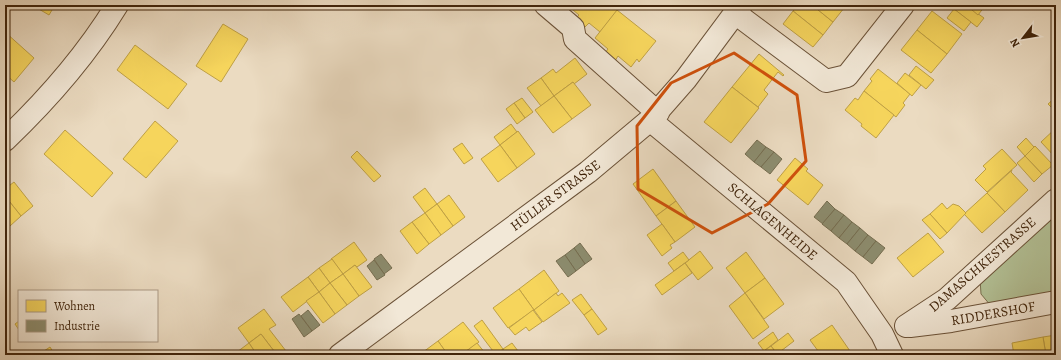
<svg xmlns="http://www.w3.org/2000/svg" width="1061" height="360" font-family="Alegreya,serif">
<rect width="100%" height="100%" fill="#ebdbc1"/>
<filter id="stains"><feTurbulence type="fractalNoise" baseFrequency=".005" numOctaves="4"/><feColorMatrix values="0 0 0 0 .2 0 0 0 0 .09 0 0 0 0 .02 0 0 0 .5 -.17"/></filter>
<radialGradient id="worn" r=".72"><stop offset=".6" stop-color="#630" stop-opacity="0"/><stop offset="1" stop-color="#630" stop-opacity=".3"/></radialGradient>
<path fill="#b3c196" stroke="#7a7250" d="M 1056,209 L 1056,295 L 991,306 L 981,294 L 980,279 Z"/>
<g fill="#f6d55c" stroke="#bfa044">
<path d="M 32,5 L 55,5 L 49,15 Z"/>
<path d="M 567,5 L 622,5 L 600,32 L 589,23 L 585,27 L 575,19 L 579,15 Z"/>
<path d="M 798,5 L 812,5 L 833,22 L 823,35 L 793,11 Z"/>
<path d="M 812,5 L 840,5 L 844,8 L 833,22 Z"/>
<path d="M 960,5 L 966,5 L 984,18 L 977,27 L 954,9 L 956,10 Z"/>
<path d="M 966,5 L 985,5 L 985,6 L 978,15 Z"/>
<path d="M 954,9 L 971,22 L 964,31 L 947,18 Z"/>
<path d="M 617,10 L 656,41 L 639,62 L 637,59 L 631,67 L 618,56 L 615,61 L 605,53 L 608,49 L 595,38 Z"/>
<path d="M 793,11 L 823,35 L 813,47 L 783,24 Z"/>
<path d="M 932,11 L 962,34 L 947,54 L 917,30 Z"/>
<path d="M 223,24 L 248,39 L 221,82 L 196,66 Z"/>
<path d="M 917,30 L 947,54 L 931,73 L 901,50 Z"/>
<path d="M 5,32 L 34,58 L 14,82 L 5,74 Z"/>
<path d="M 135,45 L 187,84 L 168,109 L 117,70 Z"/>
<path d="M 759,54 L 784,75 L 783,76 L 778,72 L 764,90 L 768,94 L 758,107 L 732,87 Z"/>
<path d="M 575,58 L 587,74 L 574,84 L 573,82 L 554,96 L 541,78 L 553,69 L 556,73 Z"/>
<path d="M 916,66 L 934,80 L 926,89 L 909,75 Z"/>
<path d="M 878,69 L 910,94 L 903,103 L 905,105 L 896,117 L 864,91 L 872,81 L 870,79 Z"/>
<path d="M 905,73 L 921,85 L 912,96 L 897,83 Z"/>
<path d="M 541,78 L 554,96 L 541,106 L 527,88 Z"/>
<path d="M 573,82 L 591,105 L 572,119 L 554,96 Z"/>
<path d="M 732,87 L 759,108 L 731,143 L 704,122 Z"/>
<path d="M 864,91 L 894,115 L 876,138 L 861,126 L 862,124 L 845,110 L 855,98 L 858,100 Z"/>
<path d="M 554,96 L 572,119 L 553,133 L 535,110 Z"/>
<path d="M 1056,97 L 1056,112 L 1048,104 Z"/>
<path d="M 522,98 L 533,112 L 525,118 L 514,103 Z"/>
<path d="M 514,103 L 525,118 L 517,124 L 506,109 Z"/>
<path d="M 155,121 L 178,141 L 146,178 L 123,159 Z"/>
<path d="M 511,124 L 517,132 L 500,145 L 494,137 Z"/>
<path d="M 1056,128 L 1056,158 L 1041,142 Z"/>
<path d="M 65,130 L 113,173 L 92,197 L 44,154 Z"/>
<path d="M 518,131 L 535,154 L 517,168 L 500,145 Z"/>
<path d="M 1026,138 L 1034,147 L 1025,156 L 1017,147 Z"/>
<path d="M 462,143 L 473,158 L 464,164 L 453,149 Z"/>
<path d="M 500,145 L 517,168 L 498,182 L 481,159 Z"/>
<path d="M 1035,146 L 1053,165 L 1042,174 L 1025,156 Z"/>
<path d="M 1002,149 L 1017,165 L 987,192 L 975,180 L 986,169 L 983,166 Z"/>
<path d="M 357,151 L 381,176 L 374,182 L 351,157 Z"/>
<path d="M 1025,156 L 1042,174 L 1034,182 L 1017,163 Z"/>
<path d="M 795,158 L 808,169 L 806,171 L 823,185 L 808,205 L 777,180 Z"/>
<path d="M 653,169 L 676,201 L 656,216 L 633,184 Z"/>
<path d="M 1012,170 L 1011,172 L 1028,190 L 1005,212 L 987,193 Z"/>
<path d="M 14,182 L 33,206 L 21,216 L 5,196 L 5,189 Z"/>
<path d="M 425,188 L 437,204 L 425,213 L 413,197 Z"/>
<path d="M 987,193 L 1005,212 L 982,233 L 964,214 Z"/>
<path d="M 449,195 L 465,217 L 453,226 L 437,204 Z"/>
<path d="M 5,196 L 21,216 L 10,226 L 5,220 Z"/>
<path d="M 676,201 L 695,227 L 675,242 L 656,216 Z"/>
<path d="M 942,203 L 947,209 L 953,204 L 959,206 L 966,213 L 947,233 L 930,214 Z"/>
<path d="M 437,204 L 453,226 L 441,235 L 425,213 Z"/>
<path d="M 425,213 L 441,235 L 429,244 L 412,222 Z"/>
<path d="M 930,214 L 947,233 L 940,239 L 922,220 Z"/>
<path d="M 412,222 L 429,244 L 417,254 L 400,231 Z"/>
<path d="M 662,224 L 675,242 L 670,245 L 672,248 L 662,256 L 647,235 Z"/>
<path d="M 928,233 L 944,252 L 913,277 L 897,258 Z"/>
<path d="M 354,242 L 367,260 L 357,267 L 355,265 L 343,274 L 331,259 Z"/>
<path d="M 700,251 L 713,268 L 698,280 L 685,263 Z"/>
<path d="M 683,252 L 689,260 L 674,271 L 668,263 Z"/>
<path d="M 746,252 L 765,278 L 745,293 L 726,268 Z"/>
<path d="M 332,259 L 343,274 L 330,283 L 319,268 Z"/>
<path d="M 685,263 L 692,273 L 662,295 L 655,285 Z"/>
<path d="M 355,265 L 372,287 L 359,296 L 343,274 Z"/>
<path d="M 319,268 L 330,283 L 319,292 L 308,277 Z"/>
<path d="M 544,270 L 559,291 L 534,310 L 519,289 Z"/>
<path d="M 343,274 L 359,296 L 347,305 L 330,283 Z"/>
<path d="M 308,277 L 319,292 L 293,312 L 281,297 Z"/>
<path d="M 765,278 L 784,304 L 764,319 L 745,293 Z"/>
<path d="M 330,283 L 347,305 L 335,314 L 319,292 Z"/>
<path d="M 519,289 L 534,310 L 508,328 L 493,308 Z"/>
<path d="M 319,292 L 335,314 L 323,323 L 306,301 Z"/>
<path d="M 556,293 L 558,296 L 562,293 L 570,303 L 543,322 L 534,310 Z"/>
<path d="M 745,293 L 769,327 L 753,339 L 729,306 Z"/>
<path d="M 581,294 L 592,309 L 584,315 L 572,300 Z"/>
<path d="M 264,309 L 276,325 L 269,329 L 286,351 L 280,355 L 277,355 L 261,334 L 249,343 L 238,328 Z"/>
<path d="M 592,309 L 607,329 L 598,335 L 584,315 Z"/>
<path d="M 533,310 L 542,322 L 529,331 L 526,327 L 515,335 L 509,328 Z"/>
<path d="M 482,320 L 503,349 L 496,355 L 474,326 Z"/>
<path d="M 19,321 L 19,330 L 15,324 Z"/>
<path d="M 463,322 L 479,342 L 461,355 L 448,355 L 438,341 Z"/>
<path d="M 832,325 L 850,351 L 844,355 L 821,355 L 810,340 Z"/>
<path d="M 773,332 L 778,340 L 764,351 L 758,343 Z"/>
<path d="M 788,333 L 794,341 L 777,354 L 771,346 Z"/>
<path d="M 261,334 L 277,355 L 257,355 L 249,343 Z"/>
<path d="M 1056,335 L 1056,355 L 1046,355 L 1043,337 Z"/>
<path d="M 1043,337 L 1046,355 L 1014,355 L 1012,343 Z"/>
<path d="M 438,341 L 448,355 L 419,355 Z"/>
<path d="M 249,343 L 257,355 L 239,355 L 237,352 Z"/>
<path d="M 477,343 L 485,353 L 482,355 L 461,355 Z"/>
<path d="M 512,343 L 521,355 L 508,355 L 503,349 Z"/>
<path d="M 771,346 L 777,354 L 776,355 L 758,355 Z"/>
<path d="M 50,347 L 55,355 L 38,355 Z"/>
<path d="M 503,349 L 508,355 L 496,355 Z"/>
<path d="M 850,351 L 853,355 L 844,355 Z"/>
<path d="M 1014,352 L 1014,355 L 1001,355 Z"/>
</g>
<g fill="#8c8c6e" stroke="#756d50">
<path d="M 757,140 L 766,147 L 754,162 L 745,154 Z"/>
<path d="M 766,147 L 774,152 L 761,167 L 754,162 Z"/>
<path d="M 774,152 L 782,159 L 770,174 L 761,167 Z"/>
<path d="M 827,201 L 835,209 L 823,224 L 814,217 Z"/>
<path d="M 835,209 L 844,215 L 831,231 L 822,224 Z"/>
<path d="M 844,215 L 852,222 L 839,238 L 831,231 Z"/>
<path d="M 852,222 L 860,228 L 847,244 L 839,238 Z"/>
<path d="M 860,228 L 868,235 L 855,251 L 847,244 Z"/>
<path d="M 868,235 L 876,241 L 863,257 L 855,251 Z"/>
<path d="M 876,241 L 885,248 L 872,264 L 863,257 Z"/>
<path d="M 580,243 L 592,259 L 585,264 L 574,248 Z"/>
<path d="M 574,248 L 585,264 L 576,271 L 565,255 Z"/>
<path d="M 381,254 L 392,268 L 384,274 L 374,259 Z"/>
<path d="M 565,255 L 576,271 L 568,277 L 556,261 Z"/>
<path d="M 374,260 L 385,275 L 377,280 L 367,266 Z"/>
<path d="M 308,310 L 320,325 L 312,331 L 301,316 Z"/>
<path d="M 299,314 L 312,331 L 304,337 L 292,319 Z"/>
</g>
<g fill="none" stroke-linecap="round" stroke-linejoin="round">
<g stroke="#6b5238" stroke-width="24">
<g id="minor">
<path d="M 546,5 L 573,28 L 575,39 L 658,113"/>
<path d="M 735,13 L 826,81 L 847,76 L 903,5"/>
<path d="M 650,120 L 846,282 L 882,334 L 892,355"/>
<path d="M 5,140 C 47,100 87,54 117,5"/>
<path d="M 906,326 L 947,299 L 1056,200"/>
<path d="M 910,326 L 951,321 L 1056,302"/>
<path d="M 340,355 L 588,172 L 650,120 L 686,79 L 741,5"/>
</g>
</g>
<use href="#minor" stroke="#f2e8d7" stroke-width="22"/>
</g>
<path fill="none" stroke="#cf510c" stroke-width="3" stroke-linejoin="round" d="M 734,53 L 797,95 L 806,161 L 768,204 L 712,233 L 638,189 L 637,126 L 671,83 Z"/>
<g text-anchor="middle" stroke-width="4" stroke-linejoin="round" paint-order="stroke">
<g font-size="14" fill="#40240b" stroke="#f2e8d7">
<text transform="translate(555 195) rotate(-37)" y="5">HÜLLER STRASSE</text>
<text transform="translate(773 221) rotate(40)" y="5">SCHLAGENHEIDE</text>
<text transform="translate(982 264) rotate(-41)" y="5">DAMASCHKESTRASSE</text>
<text transform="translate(993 313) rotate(-10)" y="5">RIDDERSHOF</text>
</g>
</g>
<rect width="1061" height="360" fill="none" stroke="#ebdbc1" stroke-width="20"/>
<rect x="6" y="6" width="1049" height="348" fill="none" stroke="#40240b" stroke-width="2"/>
<rect x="10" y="10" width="1041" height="340" fill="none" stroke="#40240b"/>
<rect x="18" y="290" width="140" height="52" fill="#f2e8d7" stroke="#ab9a85"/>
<rect x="26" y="300" width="20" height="12" fill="#f6d55c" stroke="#ab9a85"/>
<text x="54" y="310" font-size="12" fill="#40240b">Wohnen</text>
<rect x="26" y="320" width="20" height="12" fill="#8c8c6e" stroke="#ab9a85"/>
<text x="54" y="330" font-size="12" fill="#40240b">Industrie</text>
<g transform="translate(1023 38) rotate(239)" stroke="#f2e8d7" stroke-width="3" paint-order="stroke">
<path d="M0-3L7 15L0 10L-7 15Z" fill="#40240b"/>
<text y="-6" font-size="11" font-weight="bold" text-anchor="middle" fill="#40240b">N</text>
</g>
<rect width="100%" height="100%" filter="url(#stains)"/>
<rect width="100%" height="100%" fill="url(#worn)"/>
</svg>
